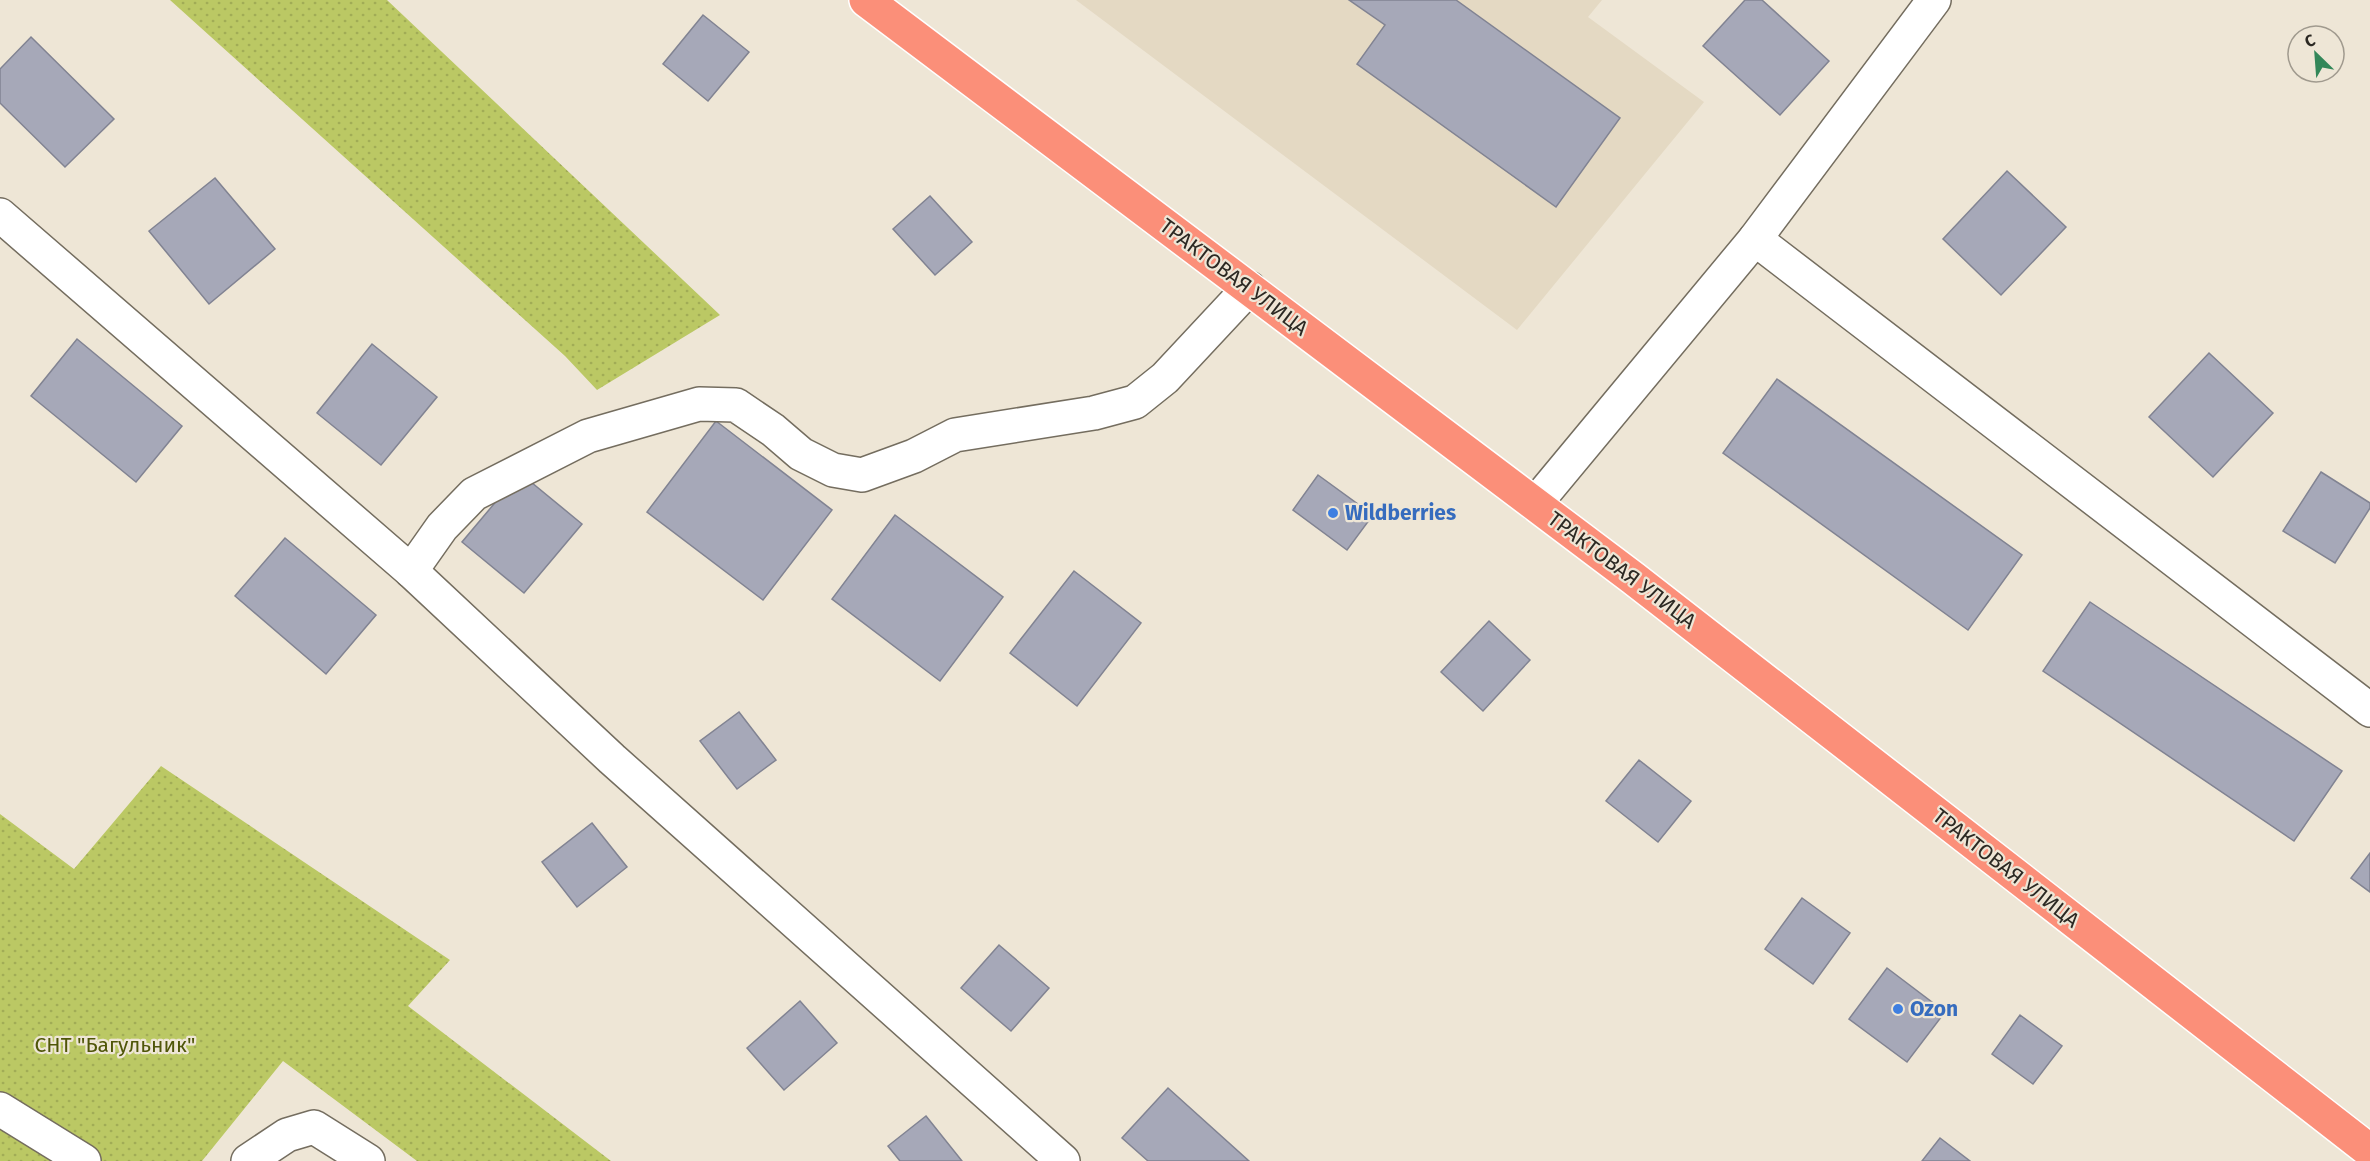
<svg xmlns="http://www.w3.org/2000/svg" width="2370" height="1161" font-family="'Fira Sans',sans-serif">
<defs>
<pattern id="garden-dots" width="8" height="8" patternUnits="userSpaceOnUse" patternTransform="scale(1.5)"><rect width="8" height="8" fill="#bbc864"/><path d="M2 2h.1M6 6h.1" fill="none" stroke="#a1ac56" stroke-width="1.8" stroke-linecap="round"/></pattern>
</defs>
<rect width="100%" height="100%" fill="#eee6d6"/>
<path fill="#e4d9c3" d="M 1076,0 L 1602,0 L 1588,17 L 1704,102 L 1517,330 Z"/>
<g fill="url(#garden-dots)">
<path d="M 170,0 L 387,0 L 720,315 L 597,390 L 565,356 Z"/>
<path d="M 161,766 L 450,960 L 408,1006 L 611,1161 L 417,1161 L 283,1061 L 202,1161 L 0,1161 L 0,814 L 74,869 Z"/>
</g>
<g fill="#a6a8b8" stroke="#818392" stroke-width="1.5">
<path d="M 1349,0 L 1456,0 L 1620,118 L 1556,207 L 1357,64 L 1385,25 Z"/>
<path d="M 1745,0 L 1762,0 L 1829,61 L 1780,115 L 1703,46 Z"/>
<path d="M 703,15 L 749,52 L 708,101 L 663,64 Z"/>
<path d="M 31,37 L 114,119 L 65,167 L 0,103 L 0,69 Z"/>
<path d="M 2007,171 L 2066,227 L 2001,295 L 1943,239 Z"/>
<path d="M 215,178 L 275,249 L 209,304 L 149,231 Z"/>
<path d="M 930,196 L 972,242 L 935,275 L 893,229 Z"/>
<path d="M 77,339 L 182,426 L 136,482 L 31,396 Z"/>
<path d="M 372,344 L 437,397 L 381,465 L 317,413 Z"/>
<path d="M 2209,353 L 2273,413 L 2213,477 L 2149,417 Z"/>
<path d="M 1777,379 L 2022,555 L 1968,630 L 1723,453 Z"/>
<path d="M 716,421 L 832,510 L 763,600 L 647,512 Z"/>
<path d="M 2321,472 L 2370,503 L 2370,508 L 2335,563 L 2283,531 Z"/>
<path d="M 520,473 L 582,524 L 524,593 L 462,542 Z"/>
<path d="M 1318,475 L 1373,515 L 1347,550 L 1293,510 Z"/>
<path d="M 895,515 L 1003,597 L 940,681 L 832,599 Z"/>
<path d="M 285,538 L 376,615 L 326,674 L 235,596 Z"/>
<path d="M 1074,571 L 1141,623 L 1077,706 L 1010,653 Z"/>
<path d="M 2090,602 L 2342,771 L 2294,841 L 2043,671 Z"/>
<path d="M 1489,621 L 1530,660 L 1483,711 L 1441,672 Z"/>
<path d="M 739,712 L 776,760 L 737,789 L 700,741 Z"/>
<path d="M 1639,760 L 1691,801 L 1658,842 L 1606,801 Z"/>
<path d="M 592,823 L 627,867 L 577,907 L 542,862 Z"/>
<path d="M 2370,853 L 2370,892 L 2351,878 Z"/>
<path d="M 1802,898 L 1850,933 L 1813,984 L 1765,949 Z"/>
<path d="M 999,945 L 1049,988 L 1011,1031 L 961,988 Z"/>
<path d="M 1887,968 L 1945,1012 L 1907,1062 L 1849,1019 Z"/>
<path d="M 800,1001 L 837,1043 L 784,1090 L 747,1048 Z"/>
<path d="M 2020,1015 L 2062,1046 L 2033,1084 L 1992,1054 Z"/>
<path d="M 1168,1088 L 1249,1161 L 1148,1161 L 1122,1138 Z"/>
<path d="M 926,1116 L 962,1161 L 900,1161 L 888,1146 Z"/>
<path d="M 1940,1138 L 1970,1161 L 1922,1161 Z"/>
</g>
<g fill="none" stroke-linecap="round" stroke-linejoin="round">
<g stroke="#746d5f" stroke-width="36">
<g id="street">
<path d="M 0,215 L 411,571 L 612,759 L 1063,1161"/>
<path d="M 1755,239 L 2370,710"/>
<path d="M 1535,504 L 1755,239 L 1934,0"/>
<path d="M 411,571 L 442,527 L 474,494 L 588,436 L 699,404 L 736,405 L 773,430 L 801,454 L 833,470 L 862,475 L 914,456 L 955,435 L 1094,413 L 1135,402 L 1165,378 L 1249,288"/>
<path d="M 0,1109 L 84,1161"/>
<path d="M 248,1161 L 287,1135 L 314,1127 L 368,1161"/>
</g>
</g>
<g stroke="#fff" stroke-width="36">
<path id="highway" d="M 866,0 L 1633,578 L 2370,1151"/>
</g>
<use href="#street" stroke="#fff" stroke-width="33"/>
<use href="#highway" stroke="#fb8f79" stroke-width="33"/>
</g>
<g fill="#3f7fe0" stroke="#eee6d6" stroke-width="2">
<circle cx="1333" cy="513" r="6"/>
<circle cx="1898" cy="1009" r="6"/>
</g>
<g text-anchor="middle" stroke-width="4.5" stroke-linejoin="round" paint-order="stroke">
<g font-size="21" fill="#2c2923" stroke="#eee6d6">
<text transform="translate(1234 277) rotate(37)" y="7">ТРАКТОВАЯ УЛИЦА</text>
<text transform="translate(1622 570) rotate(37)" y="7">ТРАКТОВАЯ УЛИЦА</text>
<text transform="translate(2006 868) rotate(38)" y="7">ТРАКТОВАЯ УЛИЦА</text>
</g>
<g font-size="21" font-weight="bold" fill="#366cbe" stroke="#eee6d6" text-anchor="start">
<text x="1345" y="520">Wildberries</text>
<text x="1910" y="1016">Ozon</text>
</g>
<g font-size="21" fill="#4f5608" stroke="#eee6d6">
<text x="115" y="1052">СНТ "Багульник"</text>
</g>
</g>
<g transform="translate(2316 54) rotate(335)"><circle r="28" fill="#eee6d6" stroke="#a09a8e" stroke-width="1.5"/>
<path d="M0-4.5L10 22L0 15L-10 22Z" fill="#338759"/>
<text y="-9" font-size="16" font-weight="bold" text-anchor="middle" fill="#2c2923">С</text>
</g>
</svg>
